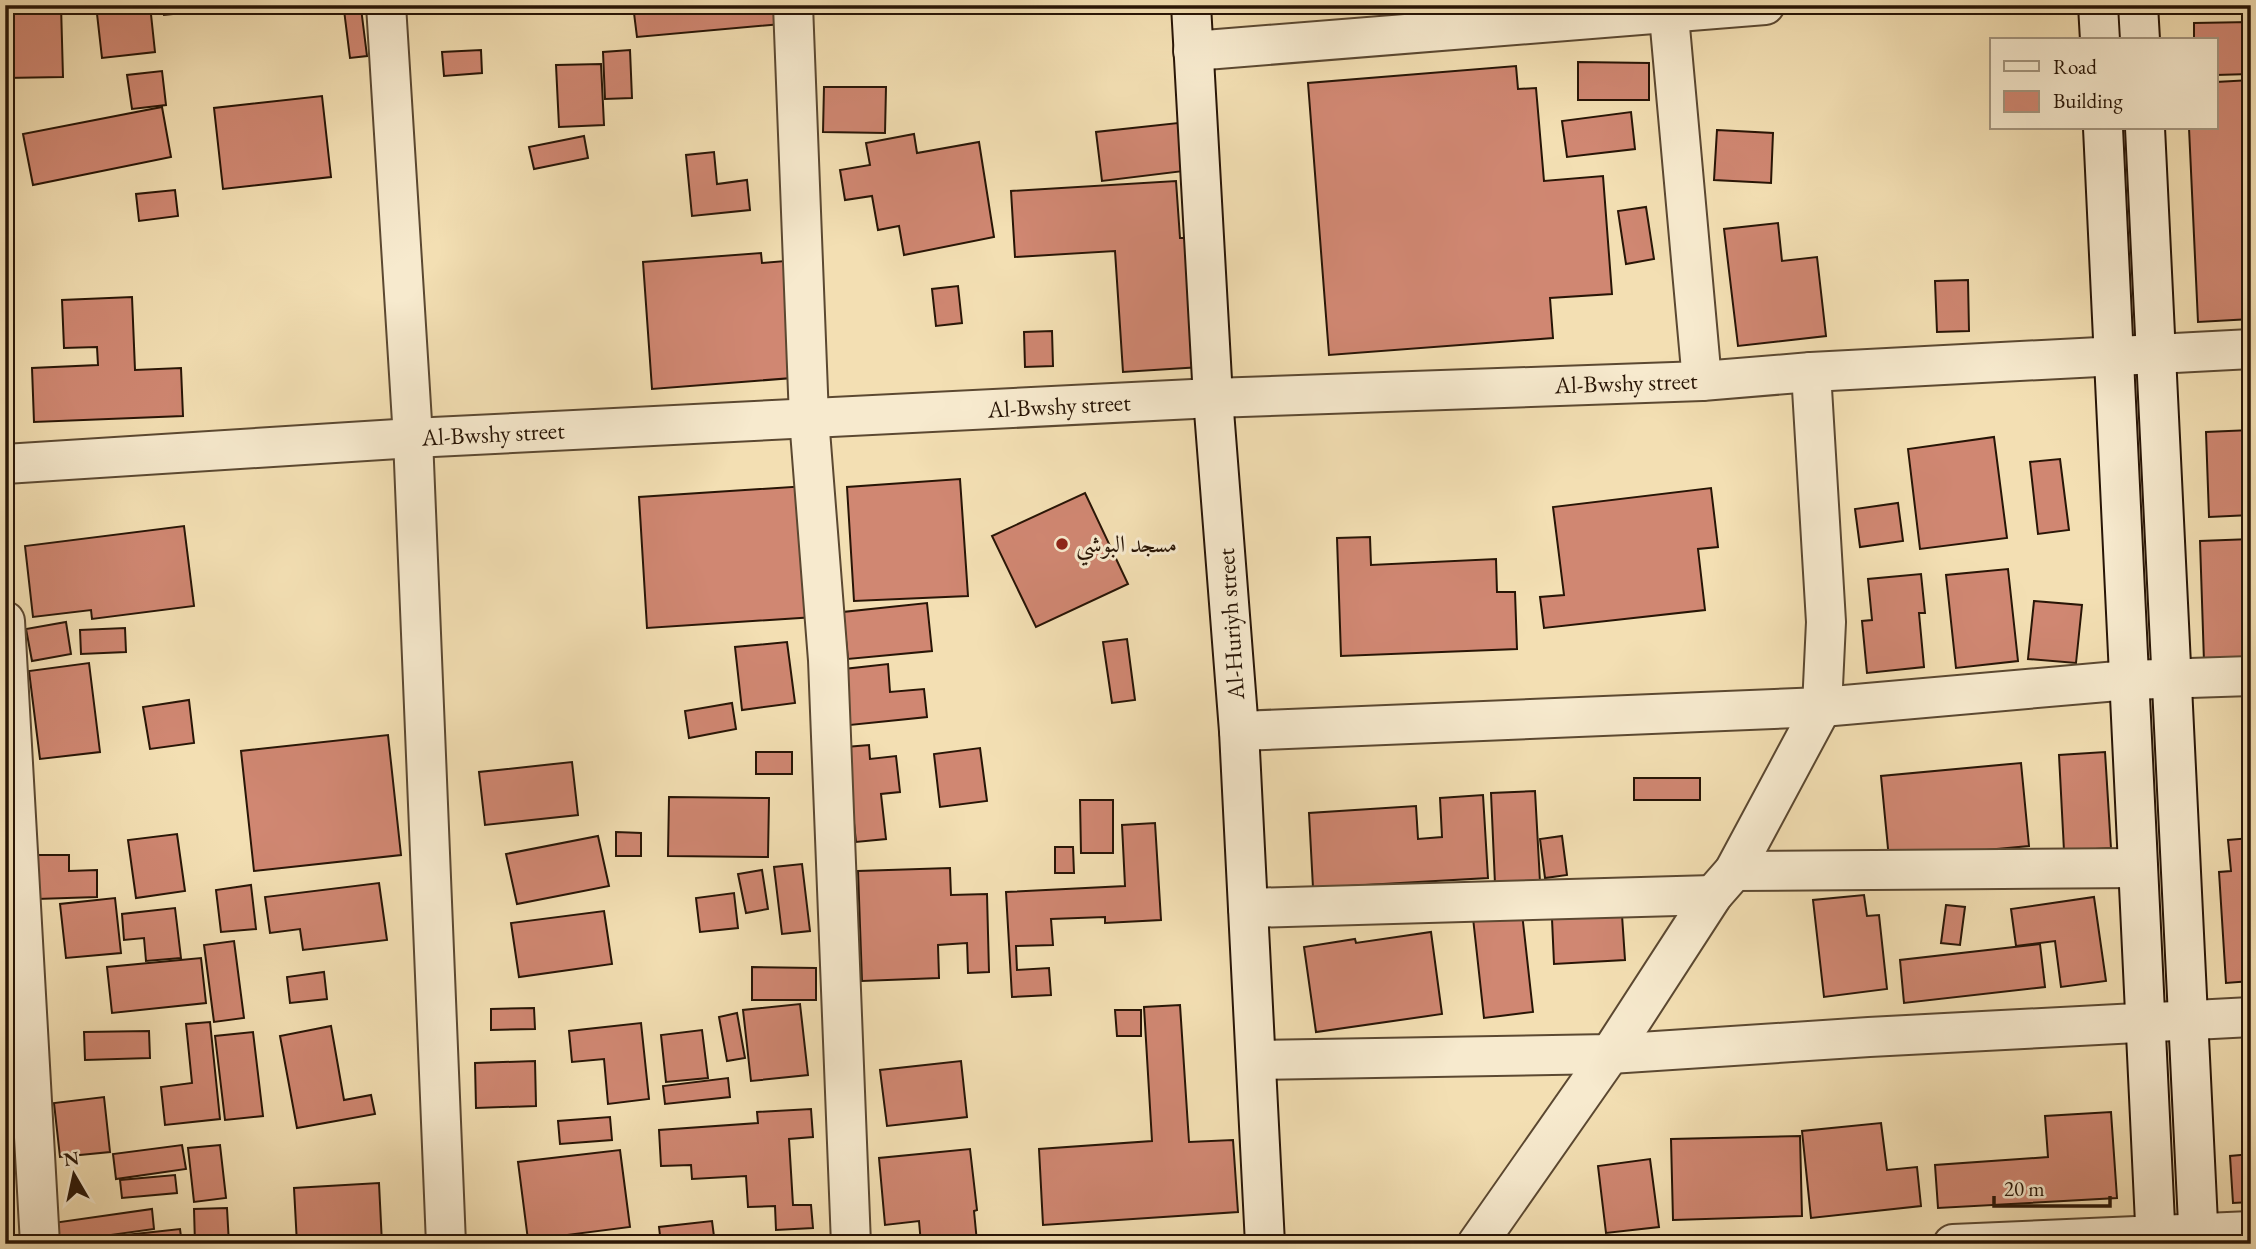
<svg xmlns="http://www.w3.org/2000/svg" width="2256" height="1249" font-family="'EB Garamond',Amiri,serif">
<rect width="100%" height="100%" fill="#f3dfb3"/>
<filter id="stains"><feTurbulence type="fractalNoise" baseFrequency=".00286" numOctaves="4"/><feColorMatrix values="0 0 0 0 .2 0 0 0 0 .09 0 0 0 0 .02 0 0 0 .5 -.17"/></filter>
<radialGradient id="worn" r=".72"><stop offset=".6" stop-color="#630" stop-opacity="0"/><stop offset="1" stop-color="#630" stop-opacity=".3"/></radialGradient>
<g fill="#d08772" stroke="#281506" stroke-width="2">
<path d="M 5,5 L 61,5 L 63,77 L 5,78 Z"/>
<path d="M 96,5 L 150,5 L 155,52 L 102,58 Z"/>
<path d="M 163,5 L 222,5 L 222,9 L 164,15 Z"/>
<path d="M 229,5 L 283,5 L 230,11 Z"/>
<path d="M 633,5 L 791,5 L 793,23 L 637,37 Z"/>
<path d="M 361,8 L 367,56 L 350,58 L 344,10 Z"/>
<path d="M 2250,22 L 2250,74 L 2216,75 L 2216,40 L 2194,40 L 2194,23 Z"/>
<path d="M 481,50 L 482,73 L 444,76 L 442,52 Z"/>
<path d="M 630,50 L 632,98 L 605,99 L 603,52 Z"/>
<path d="M 1578,62 L 1649,63 L 1649,100 L 1578,100 Z"/>
<path d="M 601,64 L 604,125 L 559,127 L 556,65 Z"/>
<path d="M 1516,66 L 1518,89 L 1536,88 L 1544,181 L 1603,176 L 1612,294 L 1550,298 L 1553,338 L 1329,355 L 1308,83 Z"/>
<path d="M 162,71 L 166,105 L 132,109 L 127,75 Z"/>
<path d="M 2251,80 L 2251,319 L 2198,322 L 2189,128 L 2216,128 L 2216,82 Z"/>
<path d="M 824,87 L 886,87 L 885,133 L 823,132 Z"/>
<path d="M 322,96 L 331,177 L 223,189 L 214,108 Z"/>
<path d="M 162,107 L 171,157 L 33,185 L 23,134 Z"/>
<path d="M 1631,112 L 1635,149 L 1567,157 L 1562,121 Z"/>
<path d="M 1178,123 L 1184,171 L 1102,181 L 1096,132 Z"/>
<path d="M 1717,130 L 1773,133 L 1771,183 L 1714,180 Z"/>
<path d="M 914,134 L 917,153 L 979,142 L 994,237 L 904,255 L 899,226 L 878,230 L 872,196 L 845,200 L 840,170 L 870,165 L 866,143 Z"/>
<path d="M 584,136 L 588,158 L 534,169 L 529,147 Z"/>
<path d="M 714,152 L 717,184 L 747,180 L 750,210 L 692,216 L 686,155 Z"/>
<path d="M 1176,181 L 1180,238 L 1193,238 L 1201,367 L 1123,372 L 1115,251 L 1015,257 L 1011,191 Z"/>
<path d="M 175,190 L 178,216 L 139,221 L 136,194 Z"/>
<path d="M 1646,207 L 1654,259 L 1626,264 L 1618,211 Z"/>
<path d="M 1778,223 L 1782,261 L 1817,257 L 1826,336 L 1738,346 L 1724,229 Z"/>
<path d="M 761,253 L 762,263 L 797,260 L 805,377 L 652,389 L 643,262 Z"/>
<path d="M 1968,280 L 1969,331 L 1937,332 L 1935,281 Z"/>
<path d="M 958,286 L 962,323 L 936,326 L 932,289 Z"/>
<path d="M 132,297 L 135,370 L 181,368 L 183,416 L 34,422 L 32,368 L 98,365 L 97,347 L 64,348 L 62,300 Z"/>
<path d="M 1052,331 L 1053,366 L 1025,367 L 1024,332 Z"/>
<path d="M 2251,430 L 2251,515 L 2209,517 L 2206,432 Z"/>
<path d="M 1994,437 L 2007,538 L 1920,549 L 1908,449 Z"/>
<path d="M 2060,459 L 2069,530 L 2038,534 L 2030,462 Z"/>
<path d="M 960,479 L 968,596 L 854,601 L 847,487 Z"/>
<path d="M 807,486 L 815,617 L 647,628 L 639,497 Z"/>
<path d="M 1711,488 L 1718,547 L 1698,549 L 1705,610 L 1544,628 L 1540,597 L 1564,595 L 1553,507 Z"/>
<path d="M 1085,493 L 1128,584 L 1036,627 L 992,536 Z"/>
<path d="M 1898,503 L 1903,541 L 1860,547 L 1855,509 Z"/>
<path d="M 184,526 L 194,606 L 92,619 L 91,610 L 33,617 L 25,546 Z"/>
<path d="M 1370,537 L 1371,565 L 1496,559 L 1497,592 L 1515,592 L 1517,649 L 1341,656 L 1337,538 Z"/>
<path d="M 2251,539 L 2251,661 L 2204,662 L 2200,541 Z"/>
<path d="M 2008,569 L 2018,661 L 1956,668 L 1946,575 Z"/>
<path d="M 1921,574 L 1925,613 L 1919,613 L 1924,667 L 1867,673 L 1862,621 L 1872,620 L 1868,579 Z"/>
<path d="M 2034,601 L 2082,605 L 2076,663 L 2028,659 Z"/>
<path d="M 927,603 L 932,651 L 848,659 L 843,612 Z"/>
<path d="M 66,622 L 71,654 L 32,661 L 26,629 Z"/>
<path d="M 125,628 L 126,652 L 81,654 L 80,630 Z"/>
<path d="M 1127,639 L 1135,700 L 1112,703 L 1103,642 Z"/>
<path d="M 787,642 L 795,703 L 742,710 L 735,647 Z"/>
<path d="M 89,663 L 100,752 L 40,759 L 29,671 Z"/>
<path d="M 888,664 L 890,692 L 924,689 L 927,717 L 850,725 L 844,669 Z"/>
<path d="M 189,700 L 194,743 L 150,749 L 143,707 Z"/>
<path d="M 732,703 L 736,729 L 689,738 L 685,711 Z"/>
<path d="M 388,735 L 401,855 L 254,871 L 241,751 Z"/>
<path d="M 869,745 L 870,759 L 896,756 L 900,792 L 881,794 L 886,839 L 856,842 L 846,747 Z"/>
<path d="M 980,748 L 987,801 L 940,807 L 934,754 Z"/>
<rect x="756" y="752" width="36" height="22"/>
<path d="M 2105,752 L 2111,848 L 2064,851 L 2059,755 Z"/>
<path d="M 572,762 L 578,815 L 485,825 L 479,772 Z"/>
<path d="M 2021,763 L 2029,846 L 1889,859 L 1881,776 Z"/>
<rect x="1634" y="778" width="66" height="22"/>
<path d="M 1535,791 L 1540,882 L 1495,884 L 1491,793 Z"/>
<path d="M 1483,795 L 1488,878 L 1313,888 L 1309,813 L 1416,806 L 1418,839 L 1442,837 L 1440,798 Z"/>
<path d="M 669,797 L 769,798 L 768,857 L 668,856 Z"/>
<path d="M 1080,800 L 1113,800 L 1113,853 L 1081,853 Z"/>
<path d="M 1155,823 L 1161,920 L 1105,923 L 1105,917 L 1051,919 L 1053,945 L 1016,946 L 1017,970 L 1049,968 L 1051,995 L 1012,997 L 1006,892 L 1125,886 L 1122,825 Z"/>
<path d="M 616,832 L 641,833 L 641,856 L 616,856 Z"/>
<path d="M 177,834 L 185,891 L 136,898 L 128,840 Z"/>
<path d="M 598,836 L 609,886 L 517,904 L 506,854 Z"/>
<path d="M 1562,836 L 1567,875 L 1545,878 L 1540,839 Z"/>
<path d="M 2251,838 L 2251,981 L 2226,983 L 2219,872 L 2231,871 L 2228,840 Z"/>
<path d="M 1055,847 L 1073,847 L 1074,873 L 1055,873 Z"/>
<path d="M 36,855 L 69,855 L 69,871 L 97,870 L 97,897 L 37,899 Z"/>
<path d="M 802,864 L 810,931 L 782,934 L 774,867 Z"/>
<path d="M 950,868 L 951,895 L 987,894 L 989,972 L 968,973 L 967,943 L 938,945 L 939,978 L 862,981 L 858,871 Z"/>
<path d="M 762,870 L 768,909 L 746,913 L 738,874 Z"/>
<path d="M 379,883 L 387,940 L 303,950 L 300,929 L 270,933 L 265,897 Z"/>
<path d="M 251,885 L 256,929 L 221,932 L 216,890 Z"/>
<path d="M 734,893 L 738,928 L 700,932 L 696,898 Z"/>
<path d="M 1864,895 L 1867,916 L 1879,915 L 1887,989 L 1824,997 L 1813,900 Z"/>
<path d="M 2094,897 L 2106,981 L 2061,987 L 2055,941 L 2016,946 L 2011,909 Z"/>
<path d="M 115,898 L 121,953 L 66,958 L 60,904 Z"/>
<path d="M 1946,905 L 1965,907 L 1960,945 L 1941,943 Z"/>
<path d="M 175,908 L 181,958 L 146,961 L 144,938 L 124,940 L 122,914 Z"/>
<path d="M 604,911 L 612,964 L 519,977 L 511,923 Z"/>
<path d="M 1522,913 L 1533,1012 L 1484,1018 L 1473,918 Z"/>
<path d="M 1622,915 L 1625,960 L 1554,964 L 1552,919 Z"/>
<path d="M 1431,932 L 1442,1014 L 1316,1032 L 1304,947 L 1355,939 L 1356,943 Z"/>
<path d="M 234,941 L 244,1018 L 214,1022 L 204,945 Z"/>
<path d="M 2040,944 L 2045,987 L 1904,1003 L 1900,960 Z"/>
<path d="M 201,958 L 206,1003 L 112,1013 L 107,967 Z"/>
<path d="M 752,967 L 816,968 L 816,1000 L 752,1000 Z"/>
<path d="M 324,972 L 327,999 L 290,1003 L 287,977 Z"/>
<path d="M 800,1004 L 808,1075 L 751,1081 L 743,1010 Z"/>
<path d="M 1180,1005 L 1189,1142 L 1233,1140 L 1238,1212 L 1043,1225 L 1039,1149 L 1152,1141 L 1144,1007 Z"/>
<path d="M 534,1008 L 535,1029 L 491,1030 L 491,1009 Z"/>
<path d="M 1115,1010 L 1141,1010 L 1141,1036 L 1117,1036 Z"/>
<path d="M 737,1013 L 745,1058 L 727,1061 L 719,1017 Z"/>
<path d="M 210,1022 L 220,1119 L 165,1125 L 161,1087 L 192,1083 L 186,1024 Z"/>
<path d="M 641,1023 L 649,1099 L 608,1104 L 604,1059 L 572,1062 L 569,1031 Z"/>
<path d="M 331,1026 L 344,1100 L 371,1095 L 375,1114 L 297,1128 L 280,1036 Z"/>
<path d="M 702,1030 L 708,1078 L 666,1082 L 661,1035 Z"/>
<path d="M 149,1031 L 150,1058 L 85,1060 L 84,1032 Z"/>
<path d="M 253,1032 L 263,1116 L 225,1120 L 215,1036 Z"/>
<path d="M 535,1061 L 536,1106 L 476,1108 L 475,1063 Z"/>
<path d="M 961,1061 L 967,1117 L 887,1126 L 880,1070 Z"/>
<path d="M 728,1078 L 730,1097 L 665,1104 L 663,1086 Z"/>
<path d="M 104,1097 L 110,1152 L 60,1157 L 54,1103 Z"/>
<path d="M 811,1109 L 813,1137 L 789,1139 L 793,1205 L 811,1205 L 813,1228 L 776,1230 L 775,1206 L 748,1207 L 746,1176 L 692,1179 L 691,1165 L 661,1166 L 659,1130 L 758,1123 L 757,1112 Z"/>
<path d="M 2111,1112 L 2117,1198 L 1938,1208 L 1935,1165 L 2048,1157 L 2045,1116 Z"/>
<path d="M 610,1117 L 612,1140 L 560,1144 L 558,1121 Z"/>
<path d="M 1881,1123 L 1887,1170 L 1917,1167 L 1921,1206 L 1811,1218 L 1802,1131 Z"/>
<path d="M 1800,1136 L 1802,1216 L 1673,1220 L 1671,1139 Z"/>
<path d="M 182,1145 L 186,1169 L 116,1179 L 113,1154 Z"/>
<path d="M 220,1145 L 226,1198 L 194,1202 L 188,1148 Z"/>
<path d="M 970,1149 L 977,1210 L 974,1211 L 977,1242 L 921,1244 L 919,1221 L 885,1225 L 879,1158 Z"/>
<path d="M 620,1150 L 630,1227 L 528,1240 L 518,1162 Z"/>
<path d="M 2251,1154 L 2251,1202 L 2233,1203 L 2230,1156 Z"/>
<path d="M 1650,1159 L 1659,1227 L 1606,1233 L 1598,1166 Z"/>
<path d="M 175,1175 L 177,1193 L 122,1198 L 120,1180 Z"/>
<path d="M 379,1183 L 382,1244 L 297,1244 L 294,1188 Z"/>
<path d="M 227,1208 L 229,1244 L 195,1244 L 194,1209 Z"/>
<path d="M 152,1209 L 154,1229 L 103,1236 L 104,1244 L 56,1244 L 53,1223 Z"/>
<path d="M 712,1221 L 715,1244 L 661,1244 L 659,1227 Z"/>
<path d="M 180,1229 L 182,1244 L 109,1244 L 108,1237 Z"/>
</g>
<g fill="none" stroke-linecap="round" stroke-linejoin="round">
<g stroke="#5b4831" stroke-width="42">
<g id="street">
<path d="M 386,5 L 413,438 L 446,1244"/>
<path d="M 793,5 L 809,418 L 828,660 L 851,1244"/>
<path d="M 1668,5 L 1702,381"/>
<path d="M 1193,51 L 1765,5"/>
<path d="M 5,464 L 413,438 L 1213,398 L 1702,381 L 1811,372 L 2251,349"/>
<path d="M 5,621 L 40,1244"/>
<path d="M 1239,731 L 1822,707 L 2129,680 L 2251,676"/>
<path d="M 1734,871 L 2138,868"/>
<path d="M 1248,908 L 1713,895"/>
<path d="M 1256,1060 L 1610,1054 L 1869,1037 L 2251,1017"/>
<path d="M 1477,1244 L 1610,1054 L 1713,895 L 1734,871 L 1822,707 L 1826,622 L 1811,372"/>
<path d="M 1953,1244 L 2251,1231"/>
</g>
</g>
<g stroke="#281506" stroke-width="42">
<g id="secondary">
<path d="M 1191,5 L 1213,398 L 1239,731 L 1265,1244"/>
<path d="M 2098,5 L 2100,40"/>
<path d="M 2138,5 L 2140,40"/>
<path d="M 2103,128 L 2156,1244"/>
<path d="M 2145,128 L 2199,1244"/>
</g>
</g>
<use href="#street" stroke="#f7eace" stroke-width="38"/>
<use href="#secondary" stroke="#f7eace" stroke-width="38"/>
</g>
<circle fill="#8f2418" stroke="#f7eace" stroke-width="2.5" cx="1062" cy="544" r="7"/>
<g text-anchor="middle" stroke-width="6" stroke-linejoin="round" paint-order="stroke">
<g font-size="24" fill="#281506" stroke="#f7eace">
<text transform="translate(1626 383) rotate(-2)" y="8">Al-Bwshy street</text>
<text transform="translate(1059 406) rotate(-3)" y="8">Al-Bwshy street</text>
<text transform="translate(493 434) rotate(-3)" y="8">Al-Bwshy street</text>
<text transform="translate(1231 624) rotate(-94)" y="8">Al-Huriyh street</text>
</g>
<g font-size="24" fill="#281506" stroke="#f7eace" text-anchor="start">
<text x="1076" y="552">مسجد البوشي</text>
</g>
</g>
<rect width="2256" height="1249" fill="none" stroke="#f3dfb3" stroke-width="28"/>
<rect x="7" y="7" width="2242" height="1235" fill="none" stroke="#281506" stroke-width="3.5"/>
<rect x="14" y="14" width="2228" height="1221" fill="none" stroke="#281506" stroke-width="2"/>
<rect x="1990" y="38" width="228" height="91" fill="#f7eace" stroke="#a4957e" stroke-width="2"/>
<rect x="2004" y="61" width="35" height="10" fill="#f7eace" stroke="#a4957e" stroke-width="2"/>
<text x="2053" y="74" font-size="21" fill="#281506">Road</text>
<rect x="2004" y="91" width="35" height="21" fill="#d08772" stroke="#a4957e" stroke-width="2"/>
<text x="2053" y="108" font-size="21" fill="#281506">Building</text>
<g transform="translate(74 1175) rotate(351)" stroke="#f7eace" stroke-width="5" paint-order="stroke">
<path d="M0-5L12 26L0 18L-12 26Z" fill="#281506"/>
<text y="-10" font-size="19" font-weight="bold" text-anchor="middle" fill="#281506">N</text>
</g>
<path d="M1994 1196v10h116v-10" fill="none" stroke="#281506" stroke-width="3.5"/>
<text x="2004" y="1196" font-size="21" fill="#281506" stroke="#f7eace" stroke-width="5" paint-order="stroke">20 m</text>
<rect width="100%" height="100%" filter="url(#stains)"/>
<rect width="100%" height="100%" fill="url(#worn)"/>
</svg>
